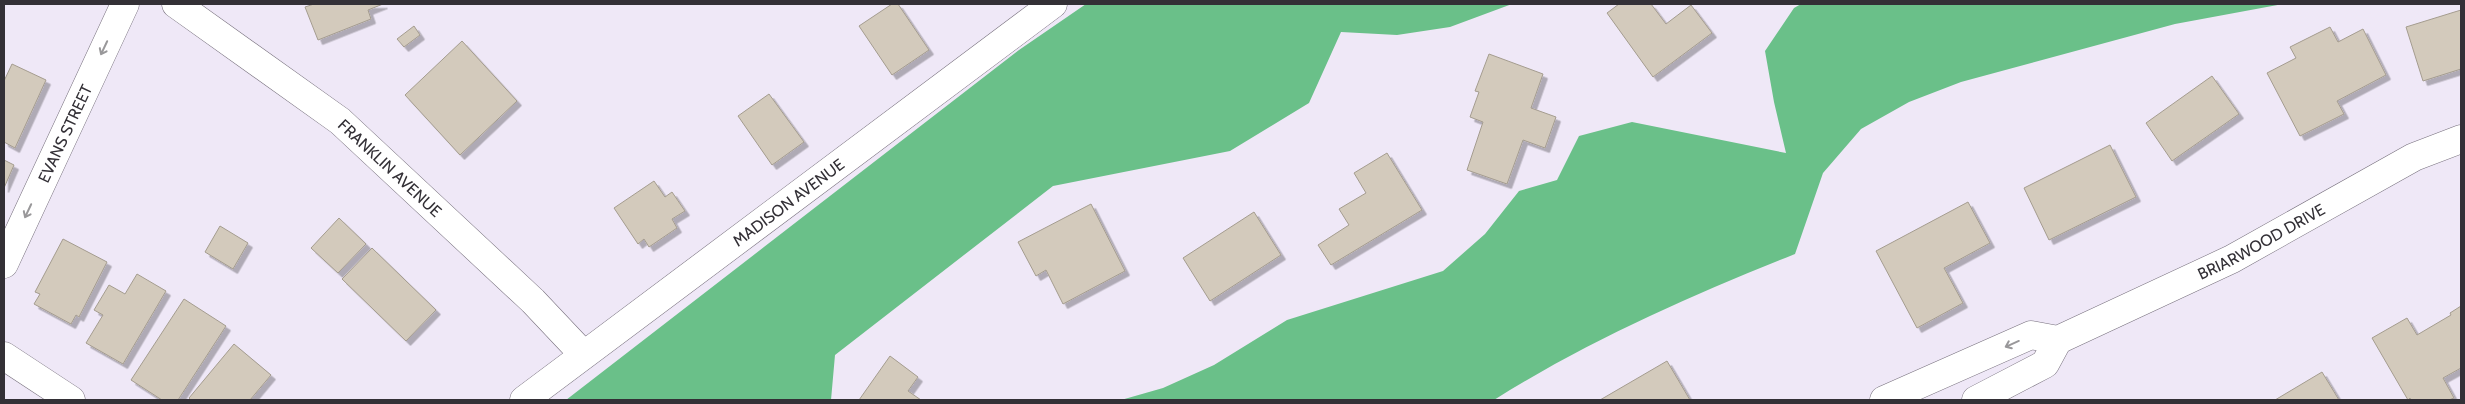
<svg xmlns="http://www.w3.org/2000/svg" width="2465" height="404" font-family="Cabin,sans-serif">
<defs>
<filter id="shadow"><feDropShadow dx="4.5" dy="4.5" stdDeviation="0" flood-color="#0004"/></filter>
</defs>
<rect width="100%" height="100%" fill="#efe8f7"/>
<g fill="#6ac089">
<path d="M 1086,4 L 1512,4 L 1450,27 L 1397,35 L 1341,32 L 1309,103 L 1230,151 L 1053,186 L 835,355 L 831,400 L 566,400 L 1019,50 Z"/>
<path d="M 1801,4 L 2283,4 L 2175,24 L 1961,82 L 1909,102 L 1861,129 L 1823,173 L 1795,254 C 1692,295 1589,340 1494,400 L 1121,400 L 1163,388 L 1214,365 L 1287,320 L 1443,271 L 1485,234 L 1519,191 L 1557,180 L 1579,136 L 1632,122 L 1786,153 L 1774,102 L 1765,51 L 1794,8 Z"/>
</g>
<g fill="#d3cabc" stroke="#a49c8f" filter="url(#shadow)">
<path d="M 314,4 L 383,4 L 368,10 L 371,19 L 318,40 L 305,7 Z"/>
<path d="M 892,4 L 898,4 L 929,50 L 892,75 L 859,26 Z"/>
<path d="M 1619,4 L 1651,4 L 1666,24 L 1691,5 L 1712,33 L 1653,77 L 1607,13 Z"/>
<path d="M 2461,10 L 2461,69 L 2423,81 L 2406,27 Z"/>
<path d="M 414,26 L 420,35 L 404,47 L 397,39 Z"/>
<path d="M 2330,27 L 2338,42 L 2363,29 L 2386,75 L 2337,101 L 2344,114 L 2300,136 L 2267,73 L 2296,58 L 2290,47 Z"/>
<path d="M 462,41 L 517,101 L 460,155 L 405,95 Z"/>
<path d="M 1489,54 L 1543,74 L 1531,108 L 1556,117 L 1545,148 L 1523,140 L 1507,184 L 1467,170 L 1483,122 L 1470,117 L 1479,92 L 1475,91 Z"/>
<path d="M 12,64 L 46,80 L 15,148 L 4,142 L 4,81 Z"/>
<path d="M 2212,76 L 2239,114 L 2172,161 L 2146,123 Z"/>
<path d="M 769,94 L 804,142 L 772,165 L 738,116 Z"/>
<path d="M 2110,145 L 2136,197 L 2049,240 L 2024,188 Z"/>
<path d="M 1387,153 L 1422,210 L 1331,265 L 1318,245 L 1349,225 L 1339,209 L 1366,193 L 1354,173 Z"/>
<path d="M 4,160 L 14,165 L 4,188 Z"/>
<path d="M 654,181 L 665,197 L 672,192 L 685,211 L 672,219 L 677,228 L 649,247 L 644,239 L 638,244 L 614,208 Z"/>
<path d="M 1968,202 L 1990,243 L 1944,268 L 1963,303 L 1917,328 L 1876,251 Z"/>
<path d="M 1091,204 L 1125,271 L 1063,304 L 1046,270 L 1036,276 L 1018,242 Z"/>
<path d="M 1254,212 L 1281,255 L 1210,301 L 1183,258 Z"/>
<path d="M 339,218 L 366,244 L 338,273 L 311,248 Z"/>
<path d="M 220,226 L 248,243 L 233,269 L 205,252 Z"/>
<path d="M 63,239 L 107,262 L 79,317 L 76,315 L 71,324 L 34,304 L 40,294 L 35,292 Z"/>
<path d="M 372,248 L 436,310 L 406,341 L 342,279 Z"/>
<path d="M 137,274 L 166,291 L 123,364 L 86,343 L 103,315 L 94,310 L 109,285 L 125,294 Z"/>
<path d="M 184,299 L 226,326 L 178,400 L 162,400 L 131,380 Z"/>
<path d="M 2461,306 L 2461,368 L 2443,378 L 2454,398 L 2449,400 L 2411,400 L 2410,398 L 2408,400 L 2372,338 L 2407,318 L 2417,335 L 2451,315 L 2450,313 Z"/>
<path d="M 234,344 L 271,375 L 250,400 L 191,400 L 189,398 Z"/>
<path d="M 890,356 L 918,377 L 908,391 L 921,400 L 859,400 Z"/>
<path d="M 1667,361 L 1690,400 L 1600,400 Z"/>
<path d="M 2322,372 L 2339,400 L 2275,400 Z"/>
</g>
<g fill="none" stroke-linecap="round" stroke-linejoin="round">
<g stroke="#77707d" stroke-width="29">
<g id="street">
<path id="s1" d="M 176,4 L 340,121 L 533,301 L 583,354"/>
<path id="s2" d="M 4,264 L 125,4"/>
<path id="s3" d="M 524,400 L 1053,4"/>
<path id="s4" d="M 1884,400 L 2031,335 L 2058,340 L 2232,259 L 2414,157 L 2461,139"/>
<path d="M 1976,400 L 2045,364 L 2058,340"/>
</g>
</g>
<g stroke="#77707d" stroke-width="29">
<path id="secondary" d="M 4,356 L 71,400"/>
</g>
<use href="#street" stroke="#fff" stroke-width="28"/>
<use href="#secondary" stroke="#fff" stroke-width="28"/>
</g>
<defs><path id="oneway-shaft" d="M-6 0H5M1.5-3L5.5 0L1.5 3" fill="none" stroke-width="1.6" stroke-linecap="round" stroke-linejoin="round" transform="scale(1.25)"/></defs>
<g stroke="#99989a">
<use href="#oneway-shaft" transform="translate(104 48) rotate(115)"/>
<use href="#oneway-shaft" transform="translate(28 211) rotate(115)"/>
<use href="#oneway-shaft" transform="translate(2012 344) rotate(156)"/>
</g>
<g text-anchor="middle" stroke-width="4.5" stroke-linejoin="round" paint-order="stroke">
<g font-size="16" fill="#333036" stroke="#fff">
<text dy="6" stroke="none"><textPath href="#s2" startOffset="144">EVANS STREET</textPath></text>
<text dy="6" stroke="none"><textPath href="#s1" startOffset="270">FRANKLIN AVENUE</textPath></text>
<text dy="6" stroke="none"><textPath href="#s3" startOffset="330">MADISON AVENUE</textPath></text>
<text dy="6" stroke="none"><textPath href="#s4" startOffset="414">BRIARWOOD DRIVE</textPath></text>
</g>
</g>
<rect width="2465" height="404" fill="none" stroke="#333036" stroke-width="10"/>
</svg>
